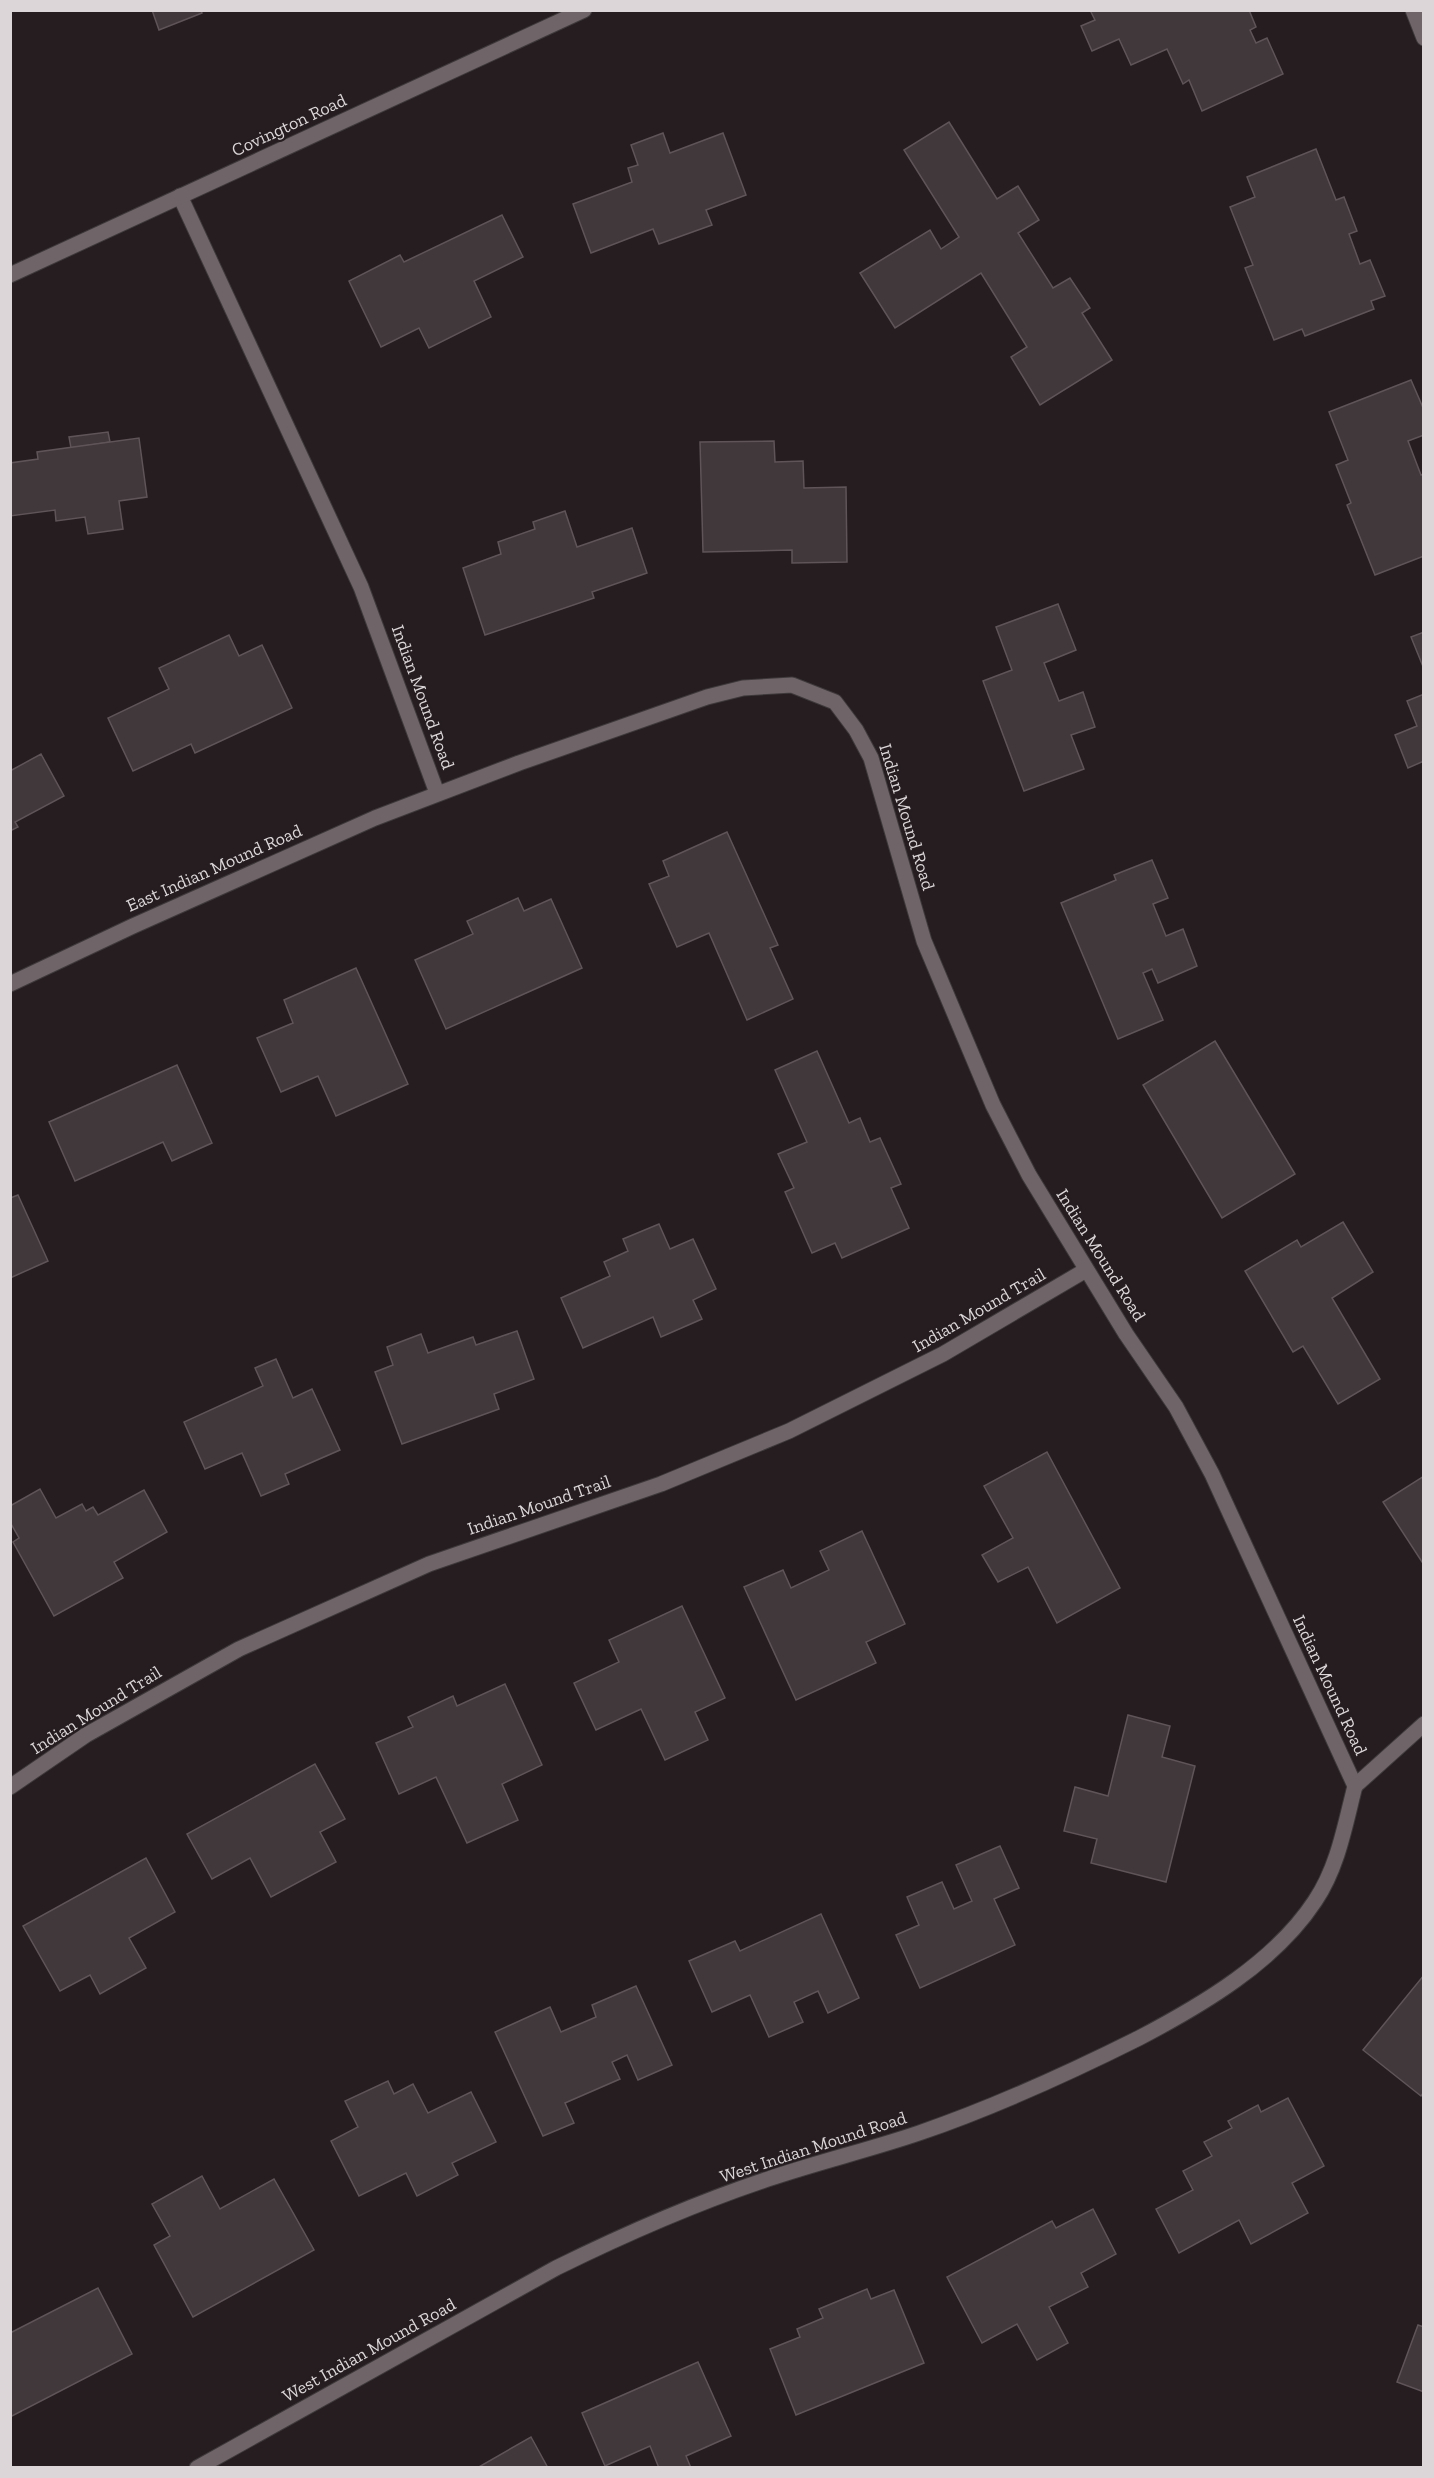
<svg xmlns="http://www.w3.org/2000/svg" width="1434" height="2478" font-family="'Zilla Slab',serif">
<rect width="100%" height="100%" fill="#251d20"/>
<g fill="#41383b" stroke="#5f5559" stroke-width="1.5">
<path d="M 152,10 L 201,10 L 202,13 L 159,30 Z"/>
<path d="M 1090,10 L 1249,10 L 1256,27 L 1250,30 L 1256,43 L 1267,38 L 1283,74 L 1202,111 L 1189,80 L 1183,84 L 1167,49 L 1131,65 L 1119,39 L 1092,51 L 1081,26 L 1095,20 Z"/>
<path d="M 949,122 L 997,199 L 1018,186 L 1039,220 L 1018,233 L 1053,288 L 1070,278 L 1090,308 L 1082,313 L 1112,360 L 1040,405 L 1011,357 L 1027,347 L 981,273 L 895,328 L 860,273 L 930,230 L 941,249 L 959,237 L 904,150 Z"/>
<path d="M 663,133 L 670,153 L 723,133 L 746,195 L 706,210 L 712,225 L 659,244 L 653,229 L 591,253 L 573,204 L 632,182 L 628,168 L 638,165 L 631,145 Z"/>
<path d="M 1316,149 L 1336,200 L 1344,197 L 1357,231 L 1349,234 L 1360,264 L 1370,260 L 1385,296 L 1371,301 L 1374,309 L 1305,336 L 1302,329 L 1274,340 L 1245,268 L 1253,265 L 1230,207 L 1255,197 L 1247,177 Z"/>
<path d="M 502,215 L 523,257 L 474,281 L 491,317 L 429,348 L 419,328 L 381,347 L 349,281 L 400,255 L 404,262 Z"/>
<path d="M 1411,380 L 1424,410 L 1424,435 L 1408,441 L 1421,475 L 1424,474 L 1424,556 L 1375,575 L 1347,505 L 1351,503 L 1336,465 L 1348,460 L 1329,412 Z"/>
<path d="M 108,432 L 110,442 L 71,448 L 69,437 Z"/>
<path d="M 139,438 L 147,497 L 119,501 L 123,529 L 88,534 L 85,517 L 56,521 L 55,510 L 10,516 L 10,463 L 38,459 L 37,452 Z"/>
<path d="M 774,441 L 775,462 L 803,461 L 804,488 L 846,487 L 847,562 L 792,563 L 792,550 L 703,552 L 700,442 Z"/>
<path d="M 565,511 L 577,547 L 632,528 L 647,573 L 592,592 L 594,598 L 485,635 L 463,568 L 501,554 L 498,542 L 535,529 L 533,522 Z"/>
<path d="M 1058,604 L 1076,650 L 1044,663 L 1059,701 L 1083,692 L 1095,727 L 1071,735 L 1084,769 L 1024,791 L 983,681 L 1012,670 L 996,627 Z"/>
<path d="M 1424,632 L 1424,669 L 1411,637 Z"/>
<path d="M 229,635 L 239,656 L 262,645 L 292,708 L 195,753 L 191,744 L 133,771 L 108,718 L 169,689 L 159,668 Z"/>
<path d="M 1424,694 L 1424,761 L 1408,768 L 1395,735 L 1417,726 L 1407,701 Z"/>
<path d="M 41,754 L 64,796 L 15,822 L 18,827 L 10,831 L 10,771 Z"/>
<path d="M 727,832 L 778,945 L 770,948 L 793,999 L 747,1020 L 709,933 L 677,947 L 649,884 L 669,876 L 663,861 Z"/>
<path d="M 1152,860 L 1168,898 L 1153,904 L 1166,936 L 1183,929 L 1197,966 L 1158,983 L 1152,969 L 1143,973 L 1163,1020 L 1118,1039 L 1061,903 L 1116,880 L 1114,875 Z"/>
<path d="M 518,898 L 524,911 L 551,899 L 582,968 L 446,1029 L 415,960 L 473,934 L 467,921 Z"/>
<path d="M 356,968 L 408,1084 L 336,1116 L 318,1076 L 281,1092 L 257,1038 L 293,1023 L 284,1000 Z"/>
<path d="M 1215,1041 L 1295,1174 L 1222,1218 L 1143,1085 Z"/>
<path d="M 817,1051 L 849,1123 L 860,1118 L 870,1142 L 880,1138 L 901,1184 L 891,1188 L 909,1228 L 842,1258 L 835,1243 L 812,1253 L 785,1192 L 794,1188 L 778,1154 L 807,1142 L 775,1070 Z"/>
<path d="M 177,1065 L 212,1143 L 172,1161 L 163,1142 L 75,1181 L 49,1122 Z"/>
<path d="M 18,1195 L 48,1261 L 10,1278 L 10,1198 Z"/>
<path d="M 1343,1222 L 1373,1272 L 1332,1298 L 1380,1379 L 1338,1404 L 1303,1346 L 1293,1352 L 1245,1271 L 1297,1240 L 1301,1247 Z"/>
<path d="M 659,1224 L 670,1249 L 693,1239 L 716,1289 L 693,1300 L 702,1319 L 661,1337 L 653,1317 L 583,1348 L 561,1298 L 610,1276 L 604,1262 L 628,1251 L 623,1239 Z"/>
<path d="M 517,1331 L 534,1379 L 494,1394 L 499,1409 L 402,1444 L 375,1372 L 393,1365 L 387,1347 L 421,1334 L 428,1353 L 473,1337 L 476,1345 Z"/>
<path d="M 276,1359 L 293,1398 L 312,1389 L 340,1450 L 285,1474 L 289,1484 L 261,1496 L 242,1453 L 205,1469 L 184,1422 L 263,1386 L 255,1368 Z"/>
<path d="M 1047,1452 L 1120,1588 L 1057,1623 L 1028,1567 L 998,1582 L 982,1555 L 1013,1538 L 984,1486 Z"/>
<path d="M 1424,1476 L 1424,1565 L 1383,1502 Z"/>
<path d="M 40,1489 L 56,1518 L 82,1504 L 86,1511 L 93,1507 L 98,1515 L 144,1490 L 167,1532 L 114,1562 L 123,1578 L 54,1616 L 13,1542 L 19,1538 L 10,1522 L 10,1506 Z"/>
<path d="M 862,1531 L 905,1624 L 866,1642 L 876,1663 L 796,1700 L 744,1587 L 783,1570 L 791,1588 L 829,1570 L 820,1551 Z"/>
<path d="M 682,1606 L 725,1698 L 695,1712 L 708,1740 L 665,1760 L 641,1709 L 596,1730 L 574,1683 L 619,1662 L 609,1640 Z"/>
<path d="M 505,1684 L 542,1765 L 502,1784 L 518,1820 L 467,1843 L 436,1777 L 399,1794 L 376,1743 L 413,1727 L 408,1717 L 453,1696 L 457,1706 Z"/>
<path d="M 1128,1715 L 1170,1726 L 1162,1757 L 1195,1766 L 1166,1882 L 1091,1863 L 1097,1839 L 1064,1831 L 1075,1787 L 1108,1796 Z"/>
<path d="M 315,1764 L 345,1819 L 320,1832 L 336,1862 L 271,1897 L 250,1858 L 212,1879 L 187,1834 Z"/>
<path d="M 1000,1846 L 1019,1888 L 994,1899 L 1015,1945 L 920,1988 L 896,1935 L 919,1925 L 907,1897 L 942,1882 L 954,1909 L 972,1901 L 956,1865 Z"/>
<path d="M 146,1858 L 175,1912 L 129,1938 L 146,1968 L 100,1994 L 90,1975 L 60,1991 L 23,1926 Z"/>
<path d="M 821,1914 L 859,1998 L 828,2013 L 818,1991 L 794,2002 L 803,2022 L 769,2037 L 750,1995 L 712,2012 L 689,1961 L 735,1941 L 740,1951 Z"/>
<path d="M 1424,1975 L 1424,2092 L 1421,2096 L 1363,2050 Z"/>
<path d="M 636,1986 L 672,2065 L 638,2080 L 627,2055 L 612,2062 L 620,2079 L 565,2103 L 574,2123 L 543,2136 L 495,2032 L 550,2007 L 561,2032 L 596,2017 L 592,2005 Z"/>
<path d="M 388,2081 L 394,2094 L 413,2084 L 428,2113 L 471,2092 L 496,2142 L 452,2163 L 458,2175 L 417,2196 L 406,2173 L 359,2196 L 331,2141 L 358,2127 L 345,2101 Z"/>
<path d="M 1288,2098 L 1324,2166 L 1292,2183 L 1308,2213 L 1251,2244 L 1239,2220 L 1179,2253 L 1156,2209 L 1193,2190 L 1183,2171 L 1212,2156 L 1204,2142 L 1232,2128 L 1228,2121 L 1258,2105 L 1261,2112 Z"/>
<path d="M 202,2176 L 220,2209 L 274,2179 L 314,2250 L 193,2317 L 154,2245 L 170,2236 L 152,2204 Z"/>
<path d="M 1093,2209 L 1116,2254 L 1081,2273 L 1088,2287 L 1049,2307 L 1068,2343 L 1037,2360 L 1017,2324 L 982,2343 L 947,2277 L 1052,2221 L 1056,2228 Z"/>
<path d="M 98,2288 L 132,2354 L 10,2417 L 10,2333 Z"/>
<path d="M 867,2289 L 871,2299 L 894,2290 L 924,2363 L 796,2415 L 770,2349 L 800,2337 L 797,2329 L 823,2318 L 819,2309 Z"/>
<path d="M 1418,2325 L 1424,2327 L 1424,2392 L 1397,2382 Z"/>
<path d="M 698,2362 L 731,2436 L 686,2456 L 691,2468 L 659,2468 L 650,2446 L 605,2466 L 582,2413 Z"/>
<path d="M 531,2437 L 548,2468 L 477,2468 Z"/>
</g>
<g fill="none" stroke-linecap="round" stroke-linejoin="round">
<g stroke="#3f393b" stroke-width="17">
<g id="minor">
<path d="M 1413,10 L 1424,38"/>
<path d="M 180,196 L 361,587 L 437,793"/>
<path d="M 10,275 L 584,10"/>
<path d="M 10,984 L 133,926 L 375,818 L 519,763 L 707,697 L 743,688 L 792,685 L 835,702 L 856,730 L 871,758 L 924,941 L 993,1105 L 1029,1175 L 1126,1334 L 1176,1407 L 1212,1474 L 1355,1786"/>
<path d="M 1355,1786 L 1424,1724"/>
<path d="M 10,1787 L 86,1735 L 239,1649 L 429,1564 L 661,1484 L 789,1431 L 943,1354 L 1086,1270"/>
<path d="M 197,2468 L 556,2268 C 625,2234 696,2203 768,2179 C 818,2162 869,2150 919,2133 C 995,2107 1067,2074 1139,2038 C 1202,2005 1275,1962 1315,1901 C 1338,1867 1345,1825 1355,1786"/>
</g>
</g>
<use href="#minor" stroke="#6f6568" stroke-width="15"/>
</g>
<g text-anchor="middle" stroke-width="4.5" stroke-linejoin="round" paint-order="stroke">
<g font-size="18" fill="#dcd6d8" stroke="#251d20">
<text transform="translate(289 125) rotate(-25)" y="6">Covington Road</text>
<text transform="translate(423 697) rotate(70)" y="6">Indian Mound Road</text>
<text transform="translate(907 817) rotate(73)" y="6">Indian Mound Road</text>
<text transform="translate(214 868) rotate(-24)" y="6">East Indian Mound Road</text>
<text transform="translate(1101 1255) rotate(58)" y="6">Indian Mound Road</text>
<text transform="translate(979 1310) rotate(-30)" y="6">Indian Mound Trail</text>
<text transform="translate(539 1505) rotate(-19)" y="6">Indian Mound Trail</text>
<text transform="translate(1330 1685) rotate(65)" y="6">Indian Mound Road</text>
<text transform="translate(96 1710) rotate(-32)" y="6">Indian Mound Trail</text>
<text transform="translate(813 2147) rotate(-18)" y="6">West Indian Mound Road</text>
<text transform="translate(369 2350) rotate(-29)" y="6">West Indian Mound Road</text>
</g>
</g>
<rect width="1434" height="2478" fill="none" stroke="#dcd6d8" stroke-width="24"/>
</svg>
